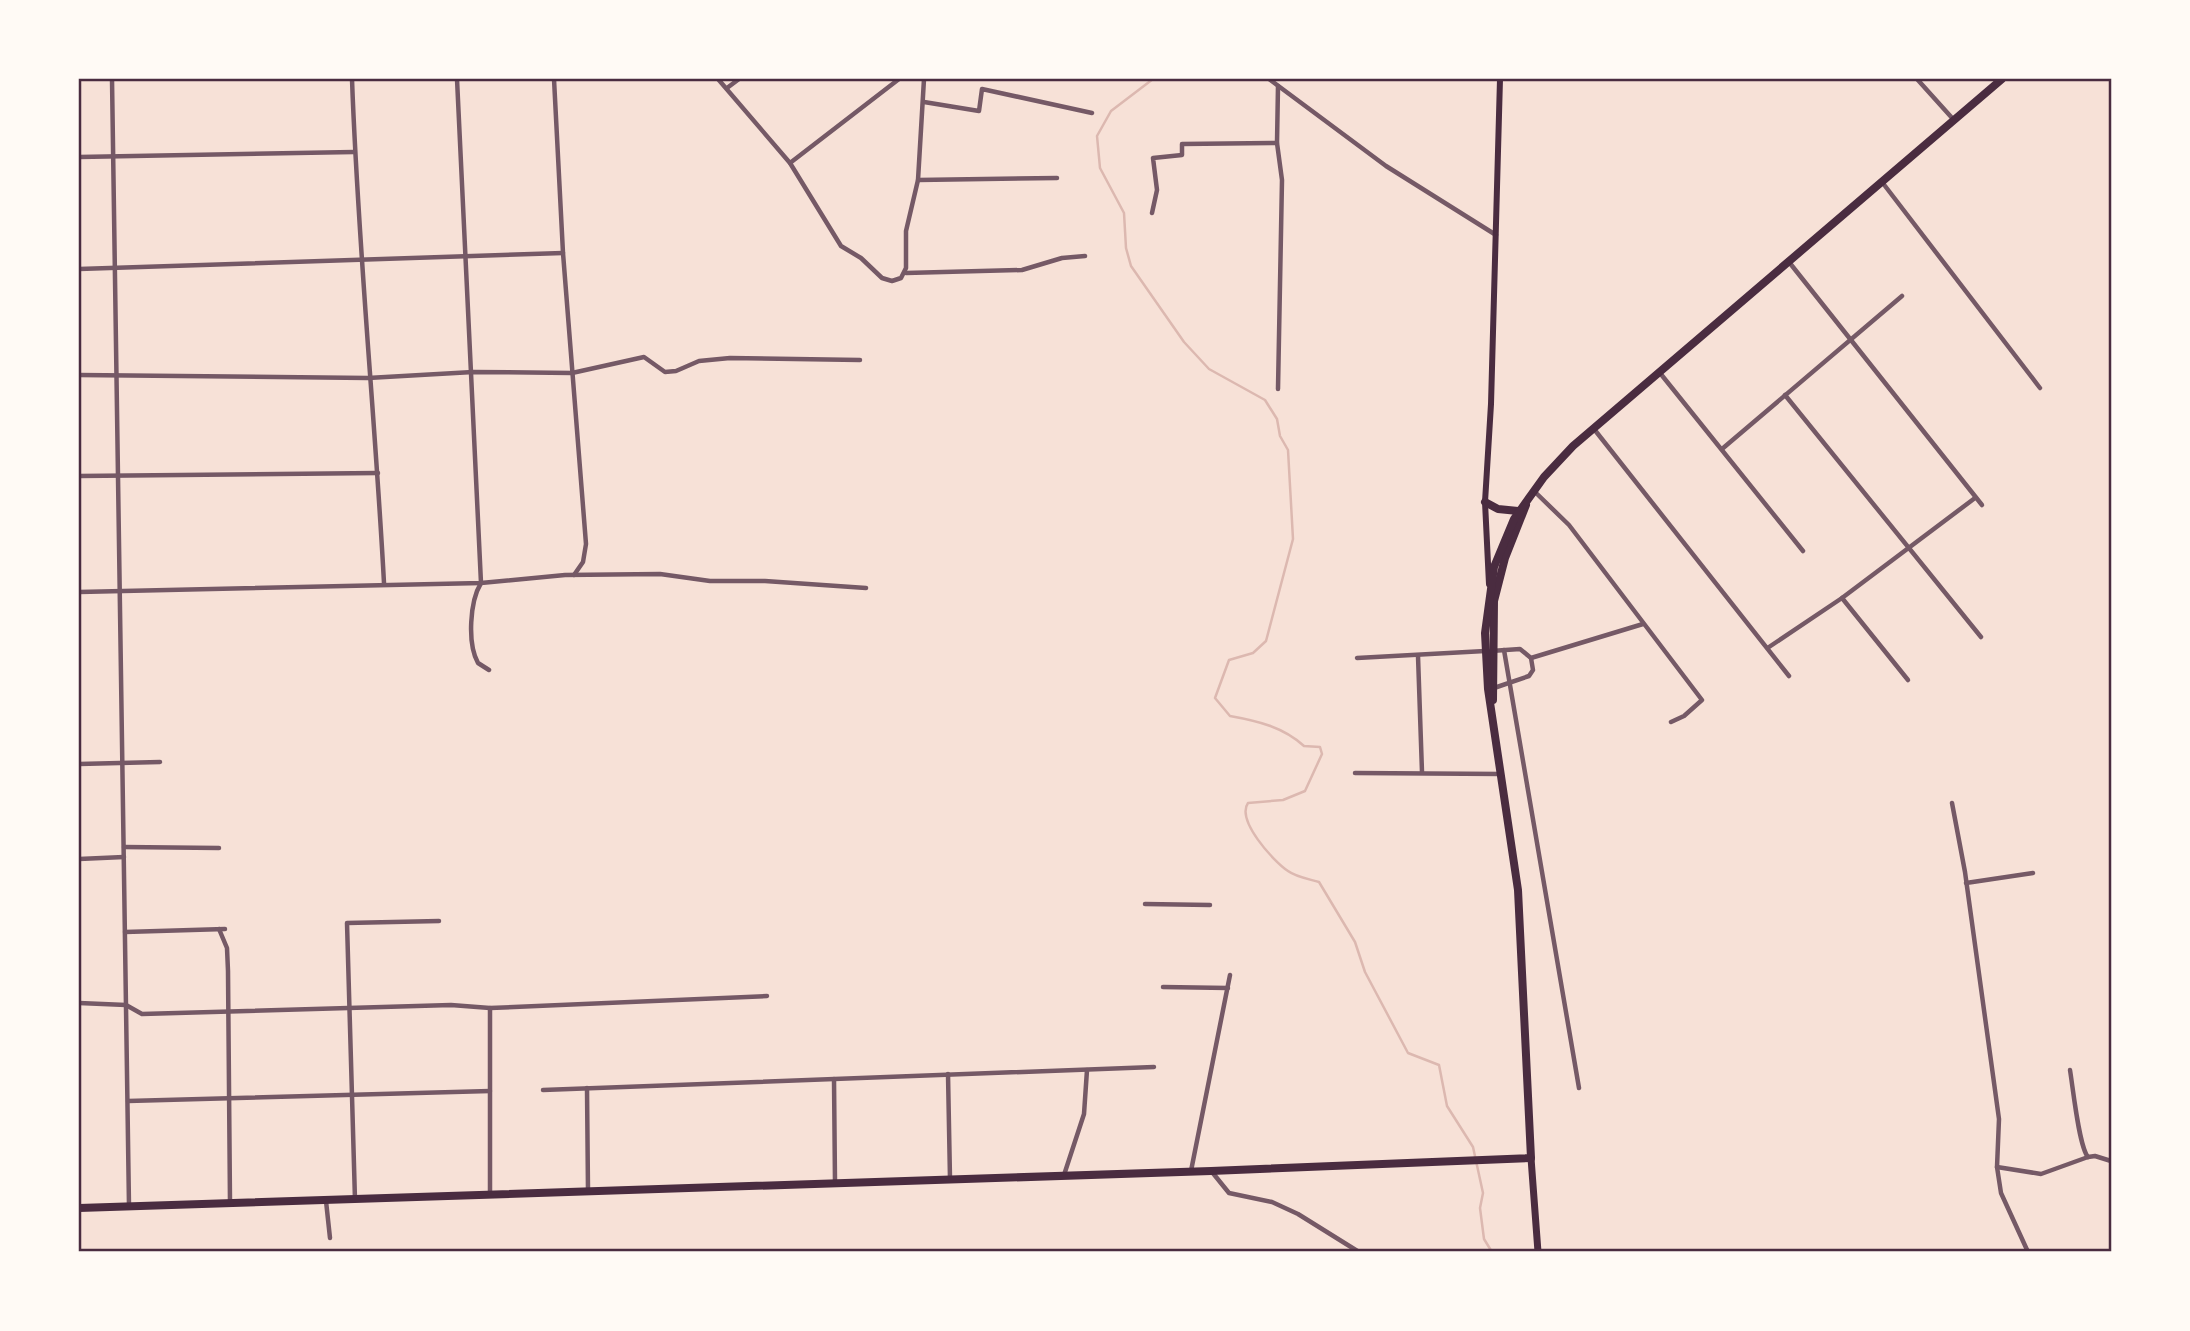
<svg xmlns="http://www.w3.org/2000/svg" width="2190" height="1331" font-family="'Open Sans',sans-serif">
<rect width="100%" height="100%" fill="#f7e1d7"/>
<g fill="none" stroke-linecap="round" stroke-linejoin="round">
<path stroke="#dcb8b0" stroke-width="2.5" d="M 1153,79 L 1111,111 L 1097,136 L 1100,168 L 1124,213 L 1126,248 L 1131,266 L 1184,342 L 1209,369 L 1265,400 L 1277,419 L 1280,436 L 1288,450 L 1293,539 L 1266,641 L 1253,653 L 1229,660 L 1215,698 L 1230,716 C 1258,721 1283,727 1304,746 L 1320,747 L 1322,754 L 1305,791 L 1283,800 L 1248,803 C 1236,820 1273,861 1288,871 C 1296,877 1309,879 1319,882 L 1355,942 L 1365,972 L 1408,1053 L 1439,1065 L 1447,1106 L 1473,1147 L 1483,1193 L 1480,1208 L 1484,1239 L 1492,1252"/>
<g stroke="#755966" stroke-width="4.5">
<path d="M 112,79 L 129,1206"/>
<path d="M 352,79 C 358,247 375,415 384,583"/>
<path d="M 457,79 L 481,583 C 470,601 467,643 478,663 L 489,670"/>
<path d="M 554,79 L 563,253 L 586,544 L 583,562 L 574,575"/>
<path d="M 718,79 L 790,163 L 841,246 L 861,258 L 882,278 L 892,281 L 901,278 L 906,268 L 906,231 L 918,180 L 924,79"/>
<path d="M 1269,79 L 1386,166 L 1496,235"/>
<path d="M 1917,79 L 1953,119"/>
<path d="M 727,88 L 739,79"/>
<path d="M 924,102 L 979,111 L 982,89 L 1092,113"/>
<path d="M 79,157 L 354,152"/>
<path d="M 790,163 L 899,79"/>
<path d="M 918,180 L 1057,178"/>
<path d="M 1882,182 L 2040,388"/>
<path d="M 1152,213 L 1157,190 L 1153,158 L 1182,155 L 1182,144 L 1277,143"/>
<path d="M 1789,262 L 1982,505"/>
<path d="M 79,269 L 563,253"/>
<path d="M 906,273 L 1022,270 L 1062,258 L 1085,256"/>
<path d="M 1660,373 L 1803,551"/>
<path d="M 79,375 L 368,378 L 473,372 L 572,373 L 644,357 L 665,372 L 676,371 L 699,361 L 730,358 L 860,360"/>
<path d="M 1278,389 L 1282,180 L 1277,143 L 1278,86"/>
<path d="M 1785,395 L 1981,637"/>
<path d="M 1594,429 L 1789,676"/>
<path d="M 1722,449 L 1902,296"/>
<path d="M 79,476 L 378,473"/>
<path d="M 1534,491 L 1569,525 L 1702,700 L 1684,716 L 1671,722"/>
<path d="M 79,592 L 481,583 L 565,575 L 660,574 L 710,581 L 765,581 L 866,588"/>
<path d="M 1842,598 L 1908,680"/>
<path d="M 1769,647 L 1842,598 L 1975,498"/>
<path d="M 1504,650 L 1579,1088"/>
<path d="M 1491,651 L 1520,649 L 1531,658 L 1643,624"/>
<path d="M 1418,656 L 1422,772"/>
<path d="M 1357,658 L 1485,651"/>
<path d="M 1494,688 L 1529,676 L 1533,670 L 1531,658"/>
<path d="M 79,764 L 160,762"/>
<path d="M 1355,773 L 1501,774"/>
<path d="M 1952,803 L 1965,872 L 1999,1119 L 1997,1167 L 2001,1193 L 2028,1252"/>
<path d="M 124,847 L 219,848"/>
<path d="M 79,859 L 124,857"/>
<path d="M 1966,883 L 2033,873"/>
<path d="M 1145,904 L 1210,905"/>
<path d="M 219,929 L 227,948 L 228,971 L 230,1203"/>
<path d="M 125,932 L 225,929"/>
<path d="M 1163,987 L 1228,988"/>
<path d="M 79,1003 L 126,1005 L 142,1014 L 451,1005 L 490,1008 L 767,996"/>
<path d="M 490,1008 L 490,1194"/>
<path d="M 2070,1070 C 2073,1088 2079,1147 2088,1157"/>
<path d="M 948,1074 L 950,1179"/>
<path d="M 834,1079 L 835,1183"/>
<path d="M 587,1088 L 588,1191"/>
<path d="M 543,1090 L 1154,1067"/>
<path d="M 128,1101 L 490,1091"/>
<path d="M 1997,1167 L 2041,1174 L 2088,1157 L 2095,1156 L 2111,1161"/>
<path d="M 1191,1171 L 1230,975"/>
<path d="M 1212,1172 L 1229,1193 L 1272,1202 L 1298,1214 L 1359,1252"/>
<path d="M 1064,1175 L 1084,1114 L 1087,1070"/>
<path d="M 355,1200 L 347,923 L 439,921"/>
<path d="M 326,1201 L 330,1238"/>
</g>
<path stroke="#4a2c40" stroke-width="6" d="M 1489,584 L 1485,502 L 1491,404 L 1500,79"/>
<path stroke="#4a2c40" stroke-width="7" d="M 1531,1158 L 1538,1252"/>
<g stroke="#4a2c40" stroke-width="8">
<path d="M 1485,502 L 1498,509 L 1518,511"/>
<path d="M 1493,700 L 1494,601 L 1505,558 L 1526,505"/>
<path d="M 79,1208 L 1211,1171 L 1531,1158 L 1518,890 L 1488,689 L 1485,633 L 1494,567 L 1514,519 L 1544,477 L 1573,446 L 2002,79"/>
</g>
</g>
<rect width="2190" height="1331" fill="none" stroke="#fffaf5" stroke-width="161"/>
<rect x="80" y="80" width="2030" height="1170" fill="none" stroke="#4a2c40" stroke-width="2.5"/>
</svg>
